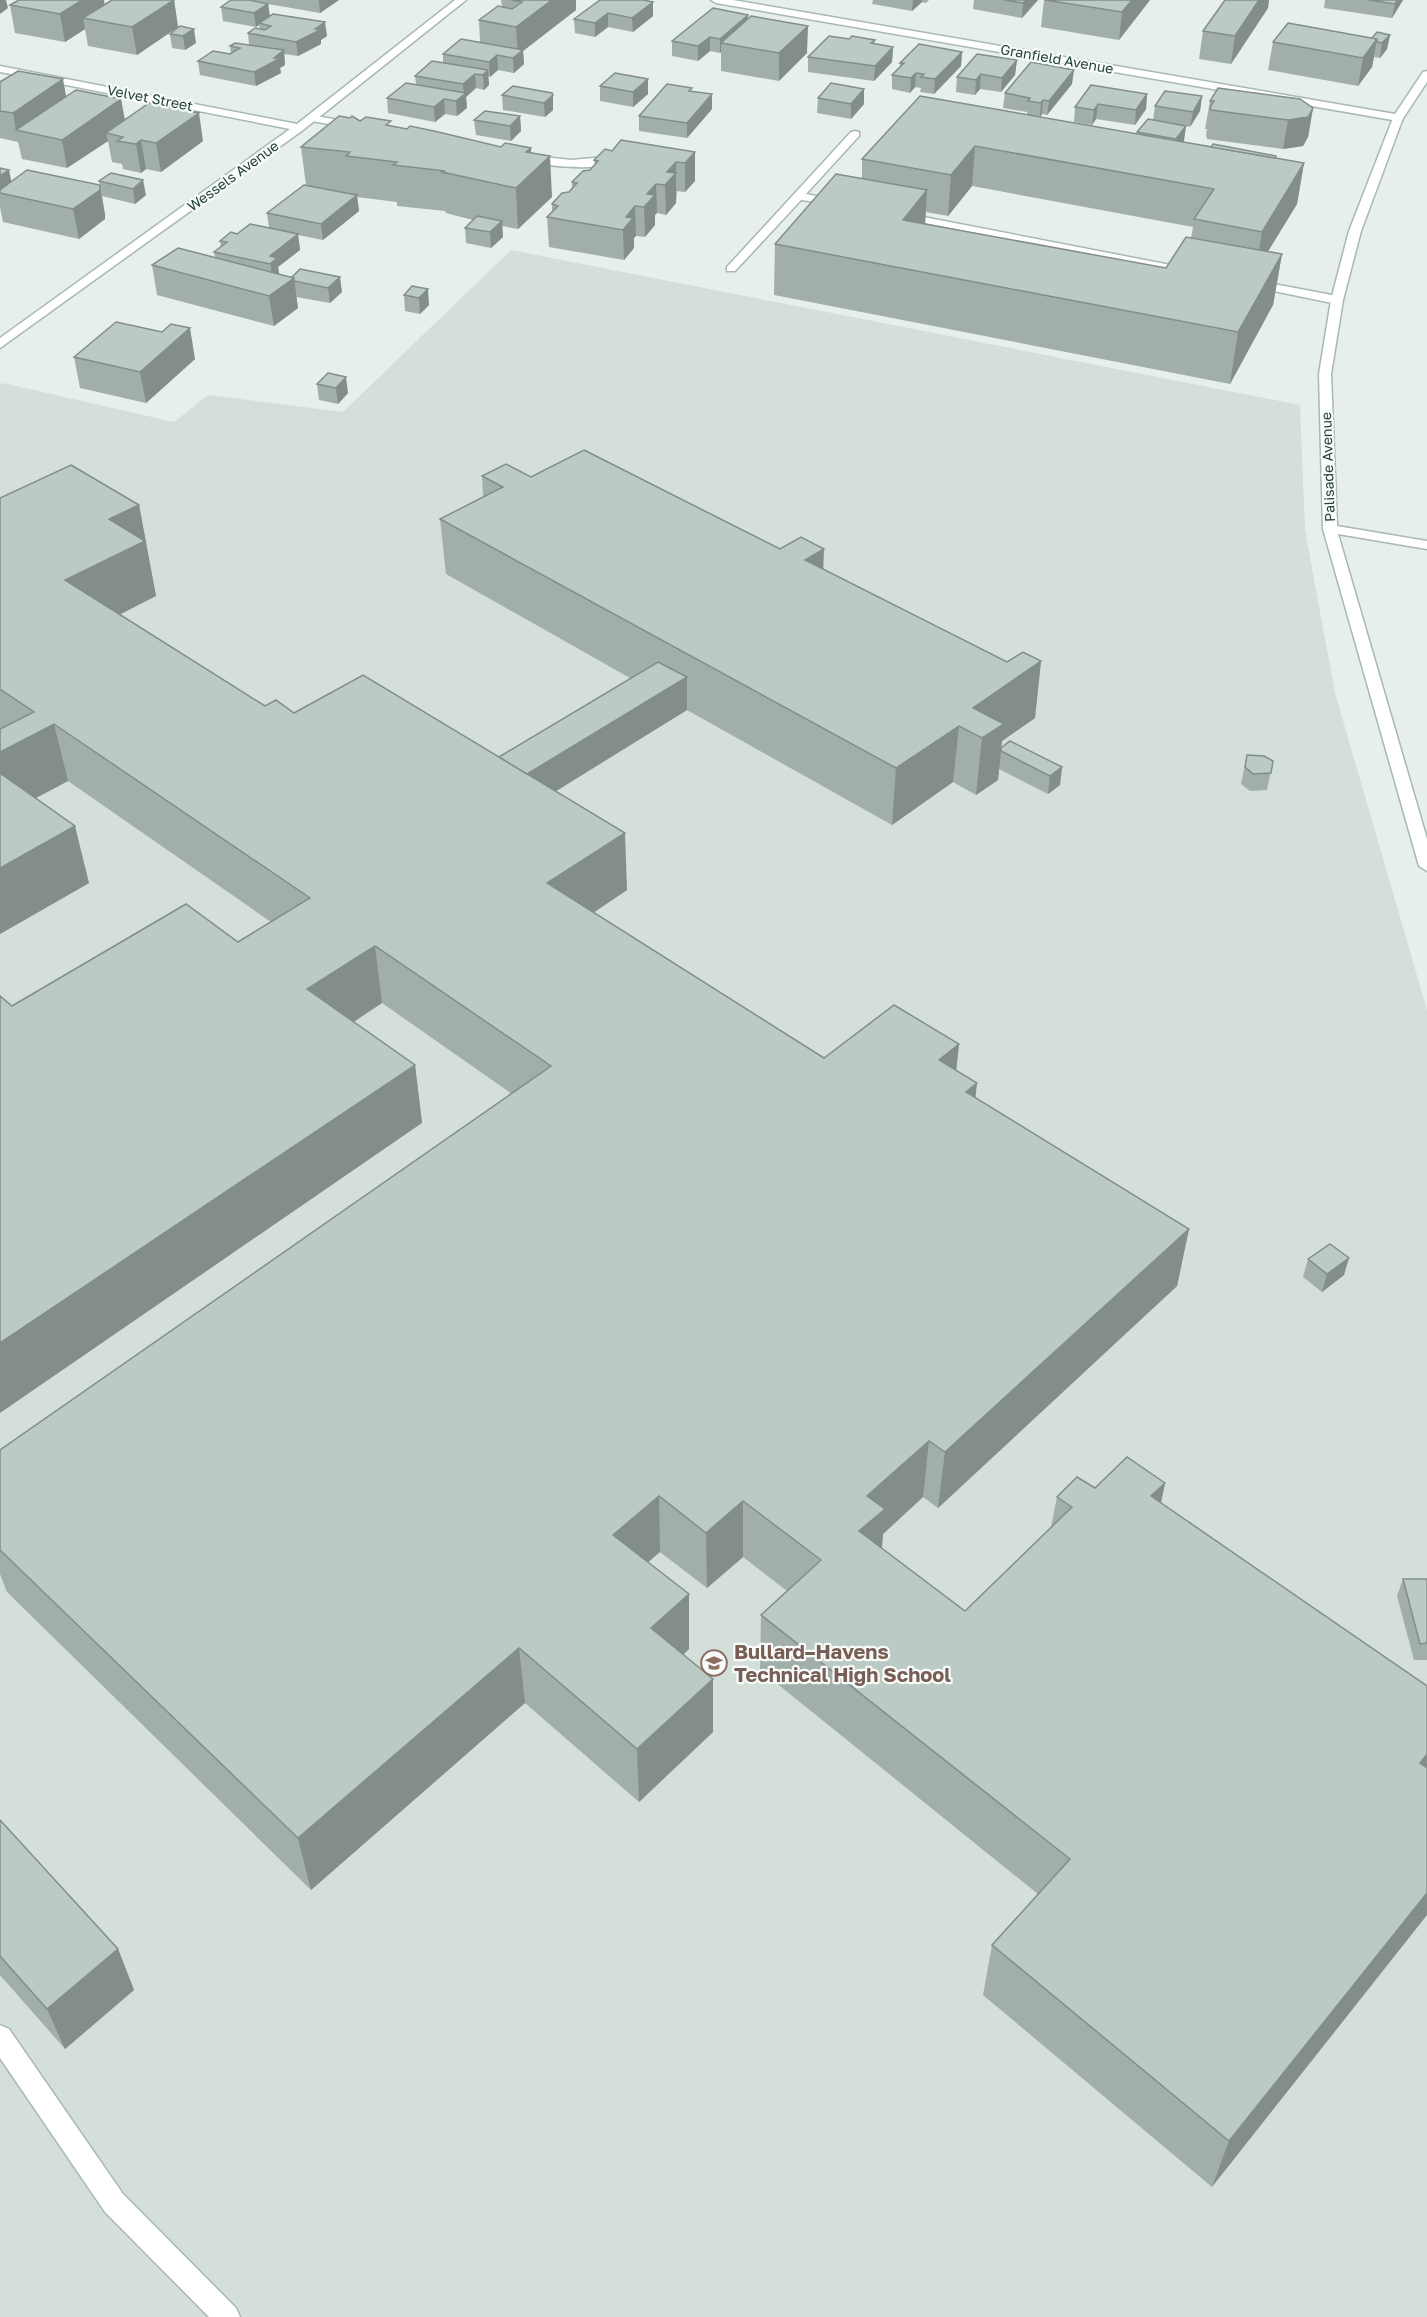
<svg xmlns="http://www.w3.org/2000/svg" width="1427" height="2317" font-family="'Golos Text',sans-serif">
<rect width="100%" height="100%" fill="#e6efeb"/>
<path fill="#d4dfda" d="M 511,250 L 1300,405 L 1305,530 L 1335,693 L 1427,1010 L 1427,2317 L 0,2317 L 0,385 L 3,383 L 174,422 L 208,395 L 343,412 Z"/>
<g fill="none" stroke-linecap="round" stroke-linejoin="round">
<g stroke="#a8b8b2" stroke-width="3">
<g id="service">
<path d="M 311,115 L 354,123 L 359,126 L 354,129 L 307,120 L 307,116 Z"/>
<path d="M 855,131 L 859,132 L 859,136 L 806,194 L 842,201 L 842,205 L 801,200 L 735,271 L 727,271 L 727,267 L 851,132 Z"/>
<path d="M 525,155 L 571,160 L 617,156 L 622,159 C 604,173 544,166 521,160 L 520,158 Z"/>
<path d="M 903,213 L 1191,269 L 1197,272 L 1191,275 L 899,218 L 897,216 Z"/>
<path d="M 1253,280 L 1337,296 L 1343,300 L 1337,304 L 1249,286 L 1247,284 Z"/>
<path d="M 0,2025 L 9,2029 L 123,2194 L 236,2308 L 240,2317 L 209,2317 L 105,2212 L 0,2058 Z"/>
</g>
</g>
<g stroke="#a8b8b2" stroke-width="3">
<g id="minor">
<path d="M 455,0 L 466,0 L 303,130 L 0,348 L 0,338 L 290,129 L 0,72 L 0,66 L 297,124 Z"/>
<path d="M 1398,115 L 1403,118 L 1361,231 L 1343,300 L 1331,374 L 1337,526 L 1427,541 L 1427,549 L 1338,534 L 1427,839 L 1427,871 L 1419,866 L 1323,529 L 1319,374 L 1331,300 L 1349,231 L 1393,118 Z"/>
</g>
</g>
<g stroke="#a8b8b2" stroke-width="3">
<path id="tertiary" d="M 711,0 L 733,0 L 1395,114 L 1423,72 L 1427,71 L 1427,82 L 1402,120 L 1398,121 L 716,3 Z"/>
</g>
<use href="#service" fill="#fff" fill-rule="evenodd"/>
<use href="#minor" fill="#fff" fill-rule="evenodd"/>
<use href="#tertiary" fill="#fff" fill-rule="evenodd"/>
</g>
<g fill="#a1aea9" fill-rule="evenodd">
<path d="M 104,0 L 104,5 L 174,0 L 178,27 L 137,55 L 88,46 L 85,29 L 65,42 L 15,33 L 10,5 Z"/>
<path d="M 231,0 L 339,0 L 320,13 L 268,4 L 270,16 L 327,36 L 321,40 L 321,44 L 298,56 L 284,54 L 285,65 L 280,68 L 281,73 L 256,86 L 200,75 L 198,61 L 230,54 L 231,54 L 230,46 L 249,45 L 248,33 L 260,29 L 259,25 L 256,27 L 223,21 L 221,7 Z"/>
<path d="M 501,0 L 576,0 L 576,10 L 523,51 L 524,64 L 514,73 L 498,70 L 490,77 L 488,76 L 489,85 L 484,90 L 476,88 L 466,97 L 467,108 L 457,116 L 445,114 L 435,122 L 388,113 L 387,98 L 416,84 L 415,76 L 443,63 L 443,54 L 480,42 L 479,20 L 502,7 Z"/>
<path d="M 873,0 L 929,0 L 926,3 L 922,2 L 912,11 L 872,4 Z"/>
<path d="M 974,0 L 1038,0 L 1022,18 L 973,9 Z"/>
<path d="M 1044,0 L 1150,0 L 1119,40 L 1041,27 Z"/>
<path d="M 1225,0 L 1269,0 L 1268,8 L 1231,64 L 1199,59 L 1203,31 Z"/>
<path d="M 1325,0 L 1403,0 L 1392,18 L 1324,8 Z"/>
<path d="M 653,2 L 653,16 L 633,32 L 608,27 L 595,37 L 575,33 L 574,19 Z"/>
<path d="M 748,19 L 807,53 L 779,81 L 721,71 L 721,52 L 720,53 L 710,51 L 698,61 L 672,56 L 672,41 Z"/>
<path d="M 180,26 L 196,43 L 185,50 L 172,48 L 170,34 Z"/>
<path d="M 1390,35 L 1387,49 L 1380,58 L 1374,57 L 1372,67 L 1358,86 L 1268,70 L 1273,42 L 1372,38 Z"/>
<path d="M 849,39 L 875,40 L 874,44 L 893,47 L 892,62 L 874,81 L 808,72 L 808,57 Z"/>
<path d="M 962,52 L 961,66 L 934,94 L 920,92 L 921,88 L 915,87 L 910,93 L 892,89 L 892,75 L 900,67 L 900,63 Z"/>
<path d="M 1017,60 L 1015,75 L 1001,92 L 980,89 L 975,95 L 956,92 L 957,77 Z"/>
<path d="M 0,82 L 66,97 L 121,99 L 125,120 L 203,141 L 161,172 L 146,169 L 141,173 L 123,169 L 122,164 L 112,162 L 108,141 L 67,168 L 22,159 L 18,142 L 0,138 Z"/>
<path d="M 1072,84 L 1047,115 L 1042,114 L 1040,117 L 1137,134 L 1137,132 L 1153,120 L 1155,106 L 1202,96 L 1200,111 L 1190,127 L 1186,126 L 1183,142 L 1276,156 L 1276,158 L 1304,163 L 1297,204 L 1268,251 L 1282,254 L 1273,305 L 1230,384 L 774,295 L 775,244 L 862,178 L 862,159 L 1027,114 L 1027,112 L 1003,108 L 1005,93 ZM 972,186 L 1193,227 L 1191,238 L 1166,268 L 925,224 L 926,212 L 948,216 Z"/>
<path d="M 600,86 L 648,94 L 633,107 L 600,101 Z"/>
<path d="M 692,91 L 712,94 L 712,109 L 687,138 L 639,131 L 639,116 Z"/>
<path d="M 552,93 L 553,110 L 545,117 L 503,110 L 502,95 Z"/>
<path d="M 1147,94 L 1146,109 L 1135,125 L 1096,119 L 1092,125 L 1074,122 L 1075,107 Z"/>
<path d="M 818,98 L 864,104 L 851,119 L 817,113 Z"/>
<path d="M 1210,101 L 1313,108 L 1308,137 L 1303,146 L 1283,149 L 1207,139 L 1206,135 L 1207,129 L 1205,129 Z"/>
<path d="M 520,116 L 521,131 L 511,141 L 476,135 L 474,120 Z"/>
<path d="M 360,121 L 501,147 L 531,148 L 531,153 L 552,197 L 518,229 L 502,226 L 503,237 L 491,248 L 466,243 L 465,228 L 473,220 L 446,213 L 445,211 L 397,206 L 397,202 L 357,197 L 359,211 L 323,240 L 298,235 L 300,250 L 278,267 L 279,274 L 292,277 L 300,269 L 342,292 L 330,303 L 296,297 L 298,308 L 274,326 L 157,295 L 152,265 L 215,257 L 214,252 L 221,247 L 220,241 L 237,234 L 269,228 L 267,213 L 306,185 L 301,147 ZM 333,190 L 350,193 L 351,194 Z"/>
<path d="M 612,151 L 695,152 L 695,181 L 685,192 L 677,191 L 676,203 L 666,215 L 657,213 L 655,215 L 655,225 L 645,237 L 636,236 L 634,238 L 634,248 L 624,260 L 549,247 L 547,217 L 552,212 L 552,204 L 569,192 L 572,188 L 572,182 L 590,170 L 595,165 L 594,160 Z"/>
<path d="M 0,168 L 11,182 L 100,185 L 105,215 L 105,219 L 79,239 L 3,222 L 0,207 Z"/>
<path d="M 111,173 L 146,195 L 135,204 L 102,196 L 99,181 Z"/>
<path d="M 412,286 L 429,305 L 420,314 L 405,311 L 404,295 Z"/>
<path d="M 74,357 L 195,359 L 146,403 L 80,388 Z"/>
<path d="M 328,373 L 348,393 L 338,404 L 319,400 L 317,384 Z"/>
<path d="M 482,476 L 531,477 L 780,549 L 823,569 L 1007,662 L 1041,661 L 1035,718 L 1002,741 L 1001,748 L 1062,767 L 1060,785 L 1048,794 L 999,769 L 998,780 L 976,795 L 953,782 L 892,825 L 687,710 L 556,791 L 627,890 L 593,913 L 824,1058 L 959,1044 L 956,1071 L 976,1098 L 1189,1229 L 1177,1286 L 938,1508 L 923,1497 L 883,1534 L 882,1549 L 965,1611 L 1051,1527 L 1057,1497 L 1095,1488 L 1165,1483 L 1161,1503 L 1427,1686 L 1212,2187 L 983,1995 L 992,1945 L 1038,1894 L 760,1670 L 761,1615 L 787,1591 L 743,1557 L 707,1588 L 660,1552 L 648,1562 L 689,1594 L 689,1649 L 683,1655 L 713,1732 L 639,1802 L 525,1703 L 311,1890 L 7,1592 L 0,1574 L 0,1450 L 512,1094 L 382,1003 L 354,1022 L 415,1065 L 422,1123 L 12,1006 L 230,936 L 239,942 L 271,922 L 68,781 L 36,798 L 89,883 L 0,934 L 0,498 L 139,505 L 156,596 L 119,614 L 265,706 L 499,757 L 630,678 L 446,574 L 440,519 L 483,497 Z"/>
<path d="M 1247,755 L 1273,761 L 1267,790 L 1250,791 L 1241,784 Z"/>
<path d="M 1308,1259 L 1344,1275 L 1322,1292 L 1303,1277 Z"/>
<path d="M 1403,1579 L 1427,1579 L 1427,1660 L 1414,1660 L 1397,1596 Z"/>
<path d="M 0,1820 L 118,1949 L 134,1990 L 65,2049 L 0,1975 Z"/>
</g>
<g fill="#838d89">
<path d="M 0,0 L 6,0 L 8,8 L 0,14 Z"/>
<path d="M 82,0 L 104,0 L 106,15 L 83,18 L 85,29 L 65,42 L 60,14 Z"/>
<path d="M 174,0 L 178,27 L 137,55 L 132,27 Z"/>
<path d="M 319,0 L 339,0 L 320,13 Z"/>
<path d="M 552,0 L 576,0 L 576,10 L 523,51 L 524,64 L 514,73 L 513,58 L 518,54 L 516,27 Z"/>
<path d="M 913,0 L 922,0 L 922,2 L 912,11 Z"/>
<path d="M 1026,0 L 1038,0 L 1022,18 L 1023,3 Z"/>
<path d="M 1132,0 L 1150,0 L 1119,40 L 1122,12 Z"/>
<path d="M 1259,0 L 1269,0 L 1268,8 L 1231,64 L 1235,36 Z"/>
<path d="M 1397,0 L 1403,0 L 1392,18 L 1395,4 Z"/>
<path d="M 653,2 L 653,16 L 633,32 L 632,18 Z"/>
<path d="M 268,4 L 270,18 L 259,23 L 259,25 L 256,27 L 254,13 Z"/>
<path d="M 608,13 L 608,27 L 595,37 L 595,23 Z"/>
<path d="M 748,15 L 748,29 L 721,43 L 721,52 L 720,53 L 720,39 Z"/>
<path d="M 325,22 L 327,36 L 321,40 L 321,44 L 298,56 L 296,42 Z"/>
<path d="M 808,26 L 807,53 L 779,81 L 779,53 Z"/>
<path d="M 194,29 L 196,43 L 185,50 L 183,36 Z"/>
<path d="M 1390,35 L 1387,49 L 1380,58 L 1382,43 Z"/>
<path d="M 710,37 L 710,51 L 698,61 L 698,46 Z"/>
<path d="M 1377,39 L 1372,67 L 1358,86 L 1363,58 Z"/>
<path d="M 893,47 L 892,62 L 874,81 L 875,66 Z"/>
<path d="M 284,50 L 285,65 L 280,68 L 281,73 L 256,86 L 254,72 Z"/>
<path d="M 962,52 L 961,66 L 934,94 L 935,79 Z"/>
<path d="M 497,55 L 498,70 L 490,77 L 489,62 Z"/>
<path d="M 1017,60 L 1015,75 L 1001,92 L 1002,78 Z"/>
<path d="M 488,70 L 489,85 L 484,90 L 483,75 Z"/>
<path d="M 1074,70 L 1072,84 L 1047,115 L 1049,101 Z"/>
<path d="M 916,73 L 915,87 L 910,93 L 911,78 Z"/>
<path d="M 475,74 L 476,88 L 466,97 L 467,108 L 457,116 L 456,101 L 464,95 L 463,84 Z"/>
<path d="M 981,74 L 980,89 L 975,95 L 976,80 Z"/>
<path d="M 63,79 L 68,107 L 16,130 L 13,113 Z"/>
<path d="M 648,79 L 648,94 L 633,107 L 633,92 Z"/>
<path d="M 864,89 L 864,104 L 851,119 L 851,104 Z"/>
<path d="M 712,94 L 712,109 L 687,138 L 687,123 Z"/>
<path d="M 1147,94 L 1146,109 L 1135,125 L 1136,110 Z"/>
<path d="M 553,95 L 553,110 L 545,117 L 544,103 Z"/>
<path d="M 1202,96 L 1200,111 L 1190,127 L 1193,112 Z"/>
<path d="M 121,99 L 126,128 L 106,133 L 108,141 L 67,168 L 62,140 Z"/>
<path d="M 444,99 L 445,114 L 435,122 L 434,107 Z"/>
<path d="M 1043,100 L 1042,114 L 1040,118 L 1041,103 Z"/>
<path d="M 1098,104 L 1096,119 L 1092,125 L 1094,110 Z"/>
<path d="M 1313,108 L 1308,137 L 1303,146 L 1283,149 L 1288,120 Z"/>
<path d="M 199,113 L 203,141 L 161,172 L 156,143 Z"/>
<path d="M 520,116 L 521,131 L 511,141 L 510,126 Z"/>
<path d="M 1186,126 L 1184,141 L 1174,154 L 1176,139 Z"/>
<path d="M 141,140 L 146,169 L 141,173 L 136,144 Z"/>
<path d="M 975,146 L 972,186 L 948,216 L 951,175 Z"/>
<path d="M 531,148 L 532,173 L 550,156 L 552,197 L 518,229 L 516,188 L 526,152 Z"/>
<path d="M 695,152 L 695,181 L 685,192 L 685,163 Z"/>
<path d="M 676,162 L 676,203 L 666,215 L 665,185 L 667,172 Z"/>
<path d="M 1304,163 L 1297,204 L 1255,273 L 1262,232 Z"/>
<path d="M 9,170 L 12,185 L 0,193 L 0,176 Z"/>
<path d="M 143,180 L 146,195 L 135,204 L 133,189 Z"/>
<path d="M 656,184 L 657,213 L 655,215 L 655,225 L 645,237 L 644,207 L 647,194 Z"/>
<path d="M 100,185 L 105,215 L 105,219 L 79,239 L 73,209 Z"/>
<path d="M 927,190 L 924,241 L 903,220 Z"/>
<path d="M 357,195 L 359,211 L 323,240 L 321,224 Z"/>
<path d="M 635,206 L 636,236 L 634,238 L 634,248 L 624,260 L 623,230 L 626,217 Z"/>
<path d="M 502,221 L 503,237 L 491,248 L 490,232 Z"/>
<path d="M 298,234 L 300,250 L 278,267 L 279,274 L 272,280 L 270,256 Z"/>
<path d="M 1282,254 L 1273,305 L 1230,384 L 1238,332 Z"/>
<path d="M 340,277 L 342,292 L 330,303 L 328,288 Z"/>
<path d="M 294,278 L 298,308 L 274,326 L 269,296 Z"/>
<path d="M 428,289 L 429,305 L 420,314 L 419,298 Z"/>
<path d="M 190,328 L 195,359 L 146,403 L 140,372 Z"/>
<path d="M 346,377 L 348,393 L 338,404 L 336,388 Z"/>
<path d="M 139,505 L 156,596 L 78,636 L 65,580 L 109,519 Z"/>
<path d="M 824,549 L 822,604 L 805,560 Z"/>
<path d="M 1041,661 L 1035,718 L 1002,741 L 998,780 L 976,795 L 982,738 L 973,708 Z"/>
<path d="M 687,677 L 687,710 L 511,819 L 508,785 Z"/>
<path d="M 54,724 L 68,781 L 0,817 L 0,752 Z"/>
<path d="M 959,726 L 953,782 L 892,825 L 896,768 Z"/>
<path d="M 1062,767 L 1060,785 L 1048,794 L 1050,776 Z"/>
<path d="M 75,826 L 89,883 L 0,934 L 0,868 Z"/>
<path d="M 625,833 L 627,890 L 551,941 L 547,883 Z"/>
<path d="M 375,946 L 382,1003 L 316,1046 L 307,989 Z"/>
<path d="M 959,1044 L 953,1101 L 939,1060 Z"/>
<path d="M 415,1065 L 422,1123 L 0,1413 L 0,1343 Z"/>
<path d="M 977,1083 L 971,1141 L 966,1092 Z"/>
<path d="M 1189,1229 L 1177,1286 L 938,1508 L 945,1452 Z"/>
<path d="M 1349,1258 L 1344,1275 L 1322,1292 L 1327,1274 Z"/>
<path d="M 929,1441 L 923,1497 L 883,1534 L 880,1564 L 859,1531 L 867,1496 Z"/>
<path d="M 1165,1483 L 1153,1539 L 1151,1496 Z"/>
<path d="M 659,1496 L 660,1552 L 616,1590 L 613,1535 Z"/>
<path d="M 743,1501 L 743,1557 L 707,1588 L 706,1533 Z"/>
<path d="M 689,1594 L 689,1649 L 653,1683 L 651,1628 Z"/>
<path d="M 519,1648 L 525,1703 L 311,1890 L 298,1838 Z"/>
<path d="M 713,1679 L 713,1732 L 639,1802 L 637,1749 Z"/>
<path d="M 1427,1754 L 1427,1780 L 1420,1763 Z"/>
<path d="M 1427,1893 L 1427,1915 L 1212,2187 L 1229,2141 Z"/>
<path d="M 118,1949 L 134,1990 L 65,2049 L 47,2009 Z"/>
</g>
<g fill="#bbcac4" stroke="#838d89" stroke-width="1.5">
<path d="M 19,0 L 82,0 L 60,14 L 10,5 Z"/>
<path d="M 112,0 L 174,0 L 132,27 L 83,18 Z"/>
<path d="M 231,0 L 249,0 L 268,4 L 254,13 L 221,7 Z"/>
<path d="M 511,0 L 552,0 L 516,27 L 479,20 L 498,6 L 512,9 L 522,2 Z"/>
<path d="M 600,0 L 643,0 L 653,2 L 632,18 L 608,13 L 595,23 L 574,19 Z"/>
<path d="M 1004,0 L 1026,0 L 1023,3 Z"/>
<path d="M 1045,0 L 1132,0 L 1122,12 Z"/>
<path d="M 1225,0 L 1259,0 L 1235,36 L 1203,31 Z"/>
<path d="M 1369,0 L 1397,0 L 1395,4 Z"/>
<path d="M 713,8 L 748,15 L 720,39 L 710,37 L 698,46 L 672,41 Z"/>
<path d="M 273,14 L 325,22 L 315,29 L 320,30 L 296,42 L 248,33 L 255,28 L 265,30 L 271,26 L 259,23 Z"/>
<path d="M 751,16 L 808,26 L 779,53 L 721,43 Z"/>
<path d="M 1288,23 L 1377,39 L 1363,58 L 1273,42 Z"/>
<path d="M 180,26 L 194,29 L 183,36 L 170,34 Z"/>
<path d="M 1377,32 L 1390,35 L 1382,43 L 1377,42 L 1377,39 L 1372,38 Z"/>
<path d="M 829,36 L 849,39 L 852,36 L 875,40 L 871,43 L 893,47 L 875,66 L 808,57 Z"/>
<path d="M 461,39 L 523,50 L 513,58 L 497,55 L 489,62 L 443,54 Z"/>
<path d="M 235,43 L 284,50 L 274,58 L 279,59 L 254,72 L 198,61 L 213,51 L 230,54 L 240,48 L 230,46 Z"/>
<path d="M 919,44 L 962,52 L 935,79 L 921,77 L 924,74 L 916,73 L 911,78 L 892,75 L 904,63 L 900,63 Z"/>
<path d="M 977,54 L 1017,60 L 1002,78 L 981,74 L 976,80 L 957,77 Z"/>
<path d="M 432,61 L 488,70 L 483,75 L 475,74 L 463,84 L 415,76 Z"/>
<path d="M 1031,62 L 1074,70 L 1049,101 L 1043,100 L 1041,103 L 1028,101 L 1030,98 L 1005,93 Z"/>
<path d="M 18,71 L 63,79 L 13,113 L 0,111 L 0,82 Z"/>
<path d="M 615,73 L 648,79 L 633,92 L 600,86 Z"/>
<path d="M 406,83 L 466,93 L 456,101 L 444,99 L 434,107 L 387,98 Z"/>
<path d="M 831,83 L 864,89 L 851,104 L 818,98 Z"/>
<path d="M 667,84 L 692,88 L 689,91 L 712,94 L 687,123 L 639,116 Z"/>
<path d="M 1091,85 L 1147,94 L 1136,110 L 1098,104 L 1094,110 L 1075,107 Z"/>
<path d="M 513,86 L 552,93 L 553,95 L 544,103 L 502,95 Z"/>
<path d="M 1218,88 L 1300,99 L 1313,108 L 1308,117 L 1288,120 L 1211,110 L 1210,107 L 1214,101 L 1210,101 Z"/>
<path d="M 76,90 L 121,99 L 62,140 L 16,130 Z"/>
<path d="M 1165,91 L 1202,96 L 1193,112 L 1155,106 Z"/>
<path d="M 920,96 L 1304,163 L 1262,232 L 1194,219 L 1214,189 L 975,146 L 951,175 L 862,159 Z"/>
<path d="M 149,103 L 199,113 L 156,143 L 141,140 L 136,144 L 117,141 L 123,137 L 106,133 Z"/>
<path d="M 485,111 L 520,116 L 510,126 L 474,120 Z"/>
<path d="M 339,116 L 350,118 L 352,116 L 360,121 L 366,117 L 391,121 L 386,125 L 407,129 L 410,126 L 434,131 L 501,147 L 505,143 L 531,148 L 526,152 L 550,156 L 516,188 L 442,172 L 445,171 L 393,165 L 397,162 L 346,156 L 350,152 L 301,147 Z"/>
<path d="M 1148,119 L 1186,126 L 1176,139 L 1137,132 Z"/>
<path d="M 621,140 L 695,152 L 685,163 L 676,162 L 667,172 L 676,173 L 665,185 L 656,184 L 647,194 L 655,195 L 644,207 L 635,206 L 626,217 L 633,218 L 623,230 L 547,217 L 558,206 L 552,204 L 562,193 L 569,192 L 577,183 L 572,182 L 583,171 L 590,170 L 598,161 L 594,160 L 605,149 L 612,151 Z"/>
<path d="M 1213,144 L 1276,156 L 1275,158 L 1211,147 Z"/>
<path d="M 0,168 L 9,170 L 0,176 Z"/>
<path d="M 27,170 L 100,185 L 100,190 L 73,209 L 0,193 L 0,190 Z"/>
<path d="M 111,173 L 143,180 L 133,189 L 99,181 Z"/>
<path d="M 836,174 L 927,190 L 903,220 L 1166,268 L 1186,237 L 1282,254 L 1238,332 L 775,244 Z"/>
<path d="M 304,185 L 357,195 L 321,224 L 267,213 Z"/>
<path d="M 477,216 L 502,221 L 490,232 L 465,228 Z"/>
<path d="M 250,224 L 298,234 L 270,256 L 277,258 L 270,264 L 214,252 L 227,242 L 220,241 L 231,232 L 237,234 Z"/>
<path d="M 178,248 L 294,278 L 269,296 L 152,265 Z"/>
<path d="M 300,269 L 340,277 L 328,288 L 294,281 L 294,278 L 292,277 Z"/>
<path d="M 412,286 L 428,289 L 419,298 L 404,295 Z"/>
<path d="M 116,322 L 162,332 L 171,324 L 190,328 L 140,372 L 74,357 Z"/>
<path d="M 328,373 L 346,377 L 336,388 L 317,384 Z"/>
<path d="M 584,450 L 780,549 L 801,537 L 824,549 L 805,560 L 1007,662 L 1023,652 L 1041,661 L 973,708 L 1004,724 L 982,738 L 959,726 L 896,768 L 440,519 L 503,487 L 482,476 L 506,464 L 531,477 Z"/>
<path d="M 71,465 L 139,505 L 109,519 L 145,541 L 65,580 L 265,706 L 276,700 L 294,713 L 363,675 L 625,833 L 547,883 L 824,1058 L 894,1005 L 959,1044 L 939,1060 L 977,1083 L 966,1092 L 1189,1229 L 945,1452 L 929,1441 L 867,1496 L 885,1509 L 859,1531 L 965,1611 L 1072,1507 L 1057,1497 L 1077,1477 L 1095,1488 L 1127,1457 L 1165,1483 L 1151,1496 L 1427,1686 L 1427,1754 L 1420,1763 L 1427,1768 L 1427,1893 L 1229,2141 L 992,1945 L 1070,1859 L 761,1615 L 821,1560 L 743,1501 L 706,1533 L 659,1496 L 613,1535 L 689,1594 L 651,1628 L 713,1679 L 637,1749 L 519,1648 L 298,1838 L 0,1550 L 0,1450 L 551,1066 L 375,946 L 307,989 L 415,1065 L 0,1343 L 0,996 L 12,1006 L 186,904 L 238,942 L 310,898 L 54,724 L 0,752 L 0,729 L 34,712 L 0,689 L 0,498 Z"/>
<path d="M 658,662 L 687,677 L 527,774 L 499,757 Z"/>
<path d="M 1010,741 L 1062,767 L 1050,776 L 1001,751 L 1001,748 Z"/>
<path d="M 1247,755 L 1264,756 L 1273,761 L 1271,773 L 1253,774 L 1245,767 Z"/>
<path d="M 0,773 L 75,826 L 0,868 Z"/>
<path d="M 1330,1244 L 1349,1258 L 1327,1274 L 1308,1259 Z"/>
<path d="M 1403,1579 L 1427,1579 L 1427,1643 L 1420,1644 Z"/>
<path d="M 0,1820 L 118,1949 L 47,2009 L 0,1956 Z"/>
</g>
<defs>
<g id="school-ring" transform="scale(1.35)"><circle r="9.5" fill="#f7fbf9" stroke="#8d6e63" stroke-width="1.5"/><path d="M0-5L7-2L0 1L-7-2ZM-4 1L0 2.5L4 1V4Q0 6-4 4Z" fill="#8d6e63"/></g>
</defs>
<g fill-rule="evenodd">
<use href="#school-ring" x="714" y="1663"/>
</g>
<g text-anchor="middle" stroke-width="4.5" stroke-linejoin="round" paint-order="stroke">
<g font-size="14" fill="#24423a" stroke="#f7fbf9">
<text transform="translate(1057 59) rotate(10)" y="5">Granfield Avenue</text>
<text transform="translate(150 98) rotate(11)" y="5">Velvet Street</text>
<text transform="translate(233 176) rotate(-36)" y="5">Wessels Avenue</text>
<text transform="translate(1328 467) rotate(-92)" y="5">Palisade Avenue</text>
</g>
<g font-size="20" font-weight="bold" fill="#785e54" stroke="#f7fbf9" text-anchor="start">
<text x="734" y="1659">Bullard–Havens<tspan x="734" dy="23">Technical High School</tspan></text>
</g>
</g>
</svg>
